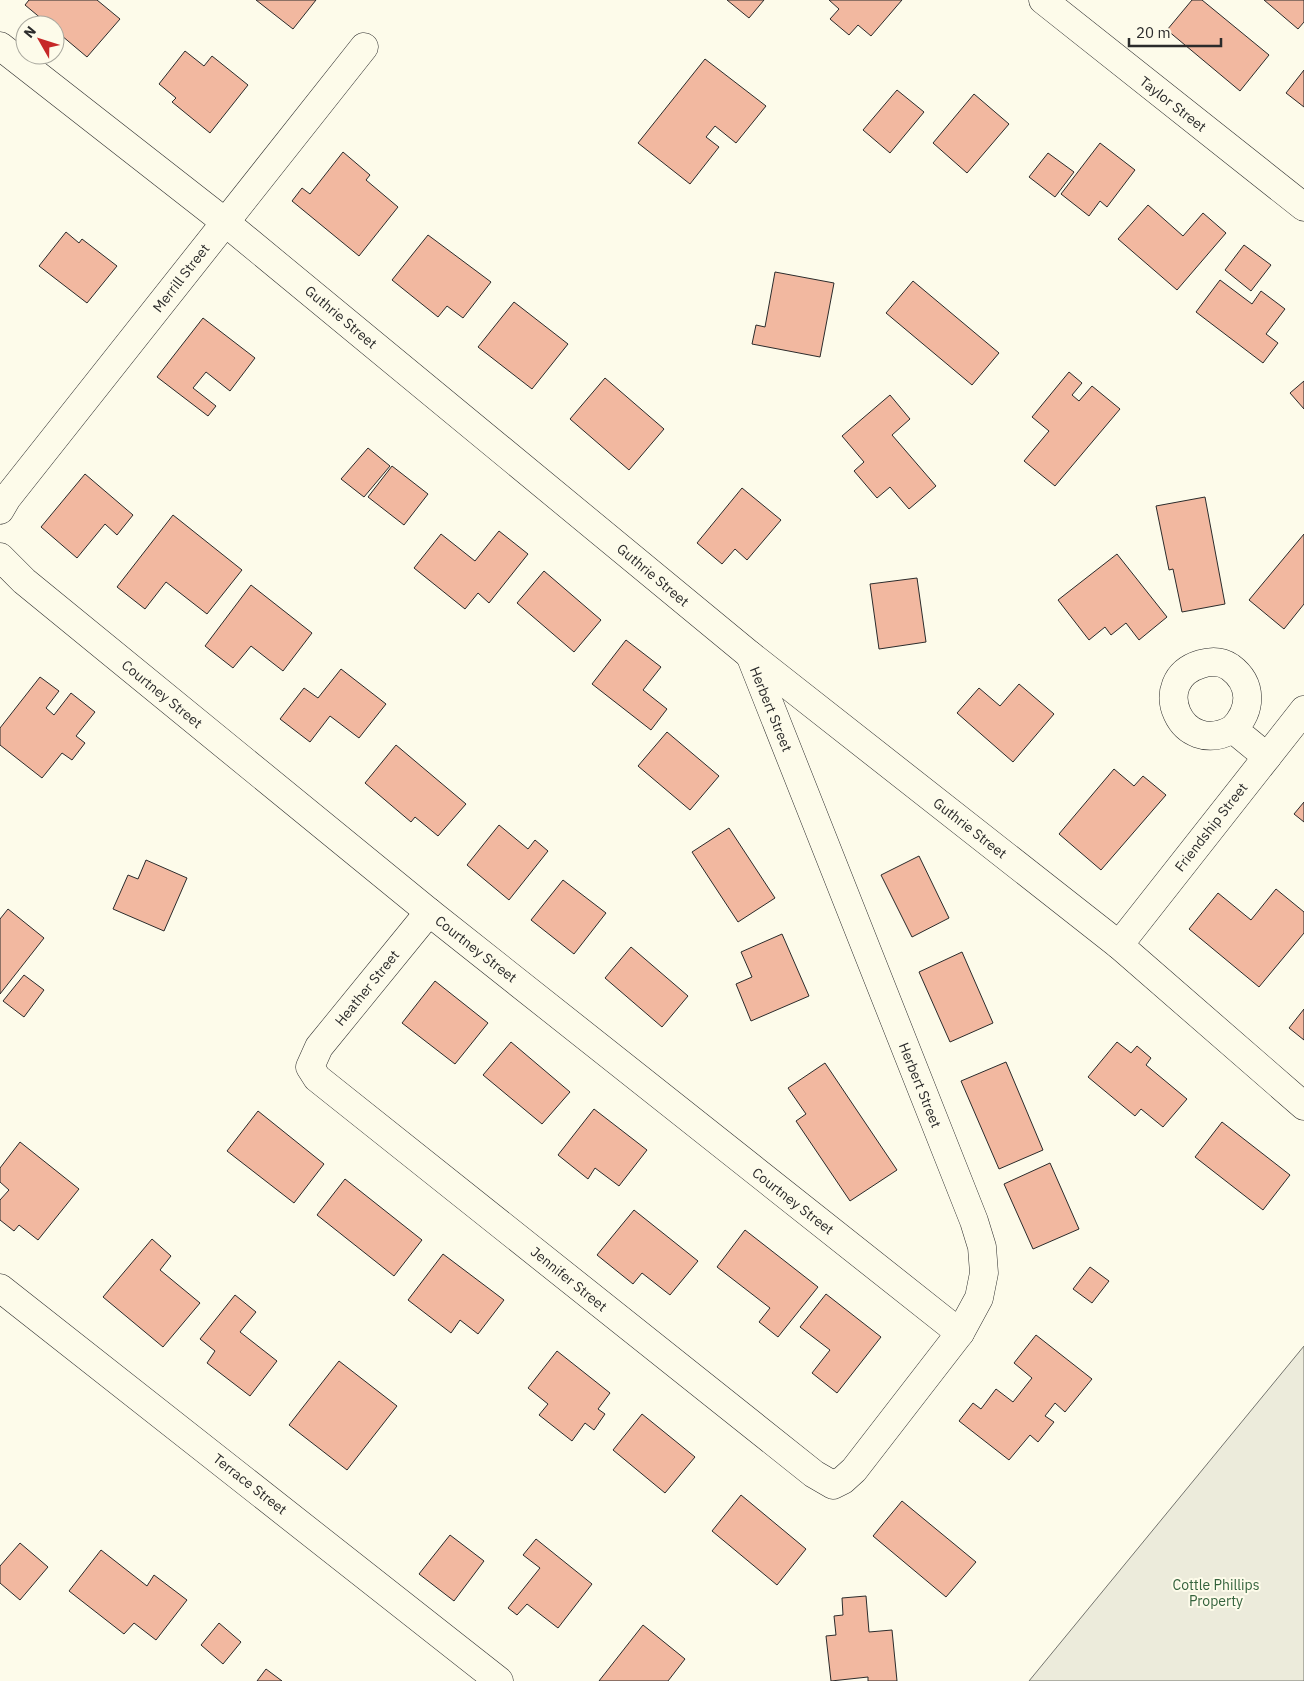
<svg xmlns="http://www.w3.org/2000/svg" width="1304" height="1681" font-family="'IBM Plex Sans',sans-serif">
<rect width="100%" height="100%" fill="#fdfbea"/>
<path fill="#ecebdb" stroke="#74746e" d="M 1304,1346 L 1304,1681 L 1029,1681 Z"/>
<g fill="#f2b8a0" stroke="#2b2b2b">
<path d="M 29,0 L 97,0 L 120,19 L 87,57 L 55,30 L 55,25 L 49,25 L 25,5 Z"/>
<path d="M 256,0 L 316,0 L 293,29 Z"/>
<path d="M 727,0 L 764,0 L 749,18 Z"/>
<path d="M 902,0 L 871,36 L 858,25 L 849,35 L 830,19 L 839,9 L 829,0 Z"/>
<path d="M 1192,0 L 1202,0 L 1269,55 L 1240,91 L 1167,30 Z"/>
<path d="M 1264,0 L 1304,0 L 1304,22 L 1298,29 Z"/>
<path d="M 185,51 L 204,66 L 212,56 L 248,85 L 210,133 L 172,102 L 176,98 L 159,84 Z"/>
<path d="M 705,59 L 766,106 L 736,143 L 715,126 L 706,137 L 719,147 L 690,184 L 638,143 Z"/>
<path d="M 1304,70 L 1304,107 L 1286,93 Z"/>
<path d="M 897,90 L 924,112 L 890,153 L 863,130 Z"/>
<path d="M 974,94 L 1009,124 L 967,173 L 933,143 Z"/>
<path d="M 1100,143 L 1135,170 L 1107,207 L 1100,201 L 1089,216 L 1061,194 Z"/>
<path d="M 343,152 L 370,175 L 366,180 L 398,207 L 359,256 L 292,201 L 302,188 L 310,194 Z"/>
<path d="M 1048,153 L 1074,172 L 1055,197 L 1029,177 Z"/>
<path d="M 1148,205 L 1183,236 L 1203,213 L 1226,233 L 1177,290 L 1118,239 Z"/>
<path d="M 66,232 L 79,243 L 82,239 L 117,266 L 87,303 L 39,266 Z"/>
<path d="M 428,235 L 491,282 L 463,318 L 447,306 L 438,317 L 392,280 Z"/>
<path d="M 1244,245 L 1271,265 L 1251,291 L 1225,270 Z"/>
<path d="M 775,272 L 834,283 L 820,357 L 752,344 L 756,325 L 765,327 Z"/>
<path d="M 1220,280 L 1252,304 L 1261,291 L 1285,309 L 1266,334 L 1278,343 L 1263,363 L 1196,312 Z"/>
<path d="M 913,281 L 999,353 L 972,385 L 886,313 Z"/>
<path d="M 514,302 L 568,344 L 532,389 L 478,347 Z"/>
<path d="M 203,318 L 255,358 L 230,391 L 206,372 L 193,388 L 216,406 L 208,416 L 157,377 Z"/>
<path d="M 1069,372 L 1082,383 L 1072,395 L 1079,401 L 1092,386 L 1120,409 L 1055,486 L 1024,461 L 1049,431 L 1032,417 Z"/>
<path d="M 605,378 L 664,429 L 629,470 L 570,419 Z"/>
<path d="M 1304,381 L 1304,409 L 1290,393 Z"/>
<path d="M 890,395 L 910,419 L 892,435 L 936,486 L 909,509 L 890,487 L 877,498 L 854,471 L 864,462 L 842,436 Z"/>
<path d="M 368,448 L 390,466 L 364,497 L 341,479 Z"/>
<path d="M 392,466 L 428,494 L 404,525 L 368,497 Z"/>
<path d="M 85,474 L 133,515 L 117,535 L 105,524 L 77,558 L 41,527 Z"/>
<path d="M 742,488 L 781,520 L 747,560 L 735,549 L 722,564 L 697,543 Z"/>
<path d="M 1205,497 L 1225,604 L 1182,612 L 1173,569 L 1169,570 L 1156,506 Z"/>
<path d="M 173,515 L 242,570 L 207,614 L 166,582 L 145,609 L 117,587 Z"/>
<path d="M 499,531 L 528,554 L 489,603 L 478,593 L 465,609 L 414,568 L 441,534 L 475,561 Z"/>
<path d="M 1304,534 L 1304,604 L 1284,629 L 1249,600 Z"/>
<path d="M 1117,554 L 1167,617 L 1139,640 L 1126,623 L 1111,635 L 1105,627 L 1089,640 L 1058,600 Z"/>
<path d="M 544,571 L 601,620 L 574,652 L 517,603 Z"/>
<path d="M 917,578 L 926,642 L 879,649 L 870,584 Z"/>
<path d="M 251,585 L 312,633 L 283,671 L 251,646 L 233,668 L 205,646 Z"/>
<path d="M 626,640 L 661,667 L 643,690 L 667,709 L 651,730 L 592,684 Z"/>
<path d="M 341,669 L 386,704 L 359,738 L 330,716 L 310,742 L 280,719 L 304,688 L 318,698 Z"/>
<path d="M 40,677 L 59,691 L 46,708 L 54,715 L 71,693 L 95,712 L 76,736 L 85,743 L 72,760 L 62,753 L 42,778 L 0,745 L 0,728 Z"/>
<path d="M 1019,684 L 1054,714 L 1013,762 L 957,713 L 979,688 L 1000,706 Z"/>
<path d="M 667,732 L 719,776 L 690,810 L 638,766 Z"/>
<path d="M 396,745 L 466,804 L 438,836 L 415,817 L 411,822 L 365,783 Z"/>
<path d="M 1114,769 L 1134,786 L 1143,776 L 1166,795 L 1101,870 L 1059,834 Z"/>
<path d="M 1304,802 L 1304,822 L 1294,814 Z"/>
<path d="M 499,825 L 528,849 L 535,840 L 548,851 L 509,900 L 467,865 Z"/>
<path d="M 729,828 L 775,898 L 738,922 L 692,852 Z"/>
<path d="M 919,856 L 949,918 L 912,937 L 881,875 Z"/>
<path d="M 146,860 L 187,878 L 164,931 L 113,909 L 128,875 L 138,879 Z"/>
<path d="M 563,880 L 606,913 L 574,954 L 531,920 Z"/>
<path d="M 1276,889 L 1304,912 L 1304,933 L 1259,987 L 1189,929 L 1218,893 L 1251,920 Z"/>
<path d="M 8,909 L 44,938 L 0,994 L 0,919 Z"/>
<path d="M 782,934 L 809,996 L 751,1021 L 736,984 L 752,977 L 741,952 Z"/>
<path d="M 631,947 L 688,996 L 662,1027 L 605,978 Z"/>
<path d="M 962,952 L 993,1023 L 950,1042 L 919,972 Z"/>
<path d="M 24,975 L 44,990 L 24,1017 L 3,1001 Z"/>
<path d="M 435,981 L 488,1023 L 455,1064 L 402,1023 Z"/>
<path d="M 1304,1009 L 1304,1040 L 1289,1028 Z"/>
<path d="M 511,1042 L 570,1092 L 542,1124 L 483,1075 Z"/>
<path d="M 1117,1042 L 1131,1053 L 1137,1046 L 1151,1058 L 1146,1065 L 1187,1099 L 1163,1127 L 1141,1109 L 1135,1116 L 1088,1077 Z"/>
<path d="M 1006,1062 L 1043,1150 L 999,1169 L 961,1081 Z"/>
<path d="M 825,1063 L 897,1170 L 850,1201 L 796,1121 L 806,1114 L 788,1088 Z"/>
<path d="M 594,1109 L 647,1150 L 619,1186 L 595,1168 L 588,1179 L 558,1155 Z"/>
<path d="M 258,1111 L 324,1164 L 294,1203 L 227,1151 Z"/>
<path d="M 1222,1122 L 1290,1175 L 1263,1210 L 1195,1157 Z"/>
<path d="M 20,1142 L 79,1189 L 38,1240 L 19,1225 L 14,1231 L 0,1220 L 0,1200 L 9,1190 L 0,1182 L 0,1168 Z"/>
<path d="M 1050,1163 L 1079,1229 L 1033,1249 L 1004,1184 Z"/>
<path d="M 345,1179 L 422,1240 L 394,1276 L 317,1215 Z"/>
<path d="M 634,1210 L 698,1261 L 670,1295 L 642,1273 L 633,1284 L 597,1255 Z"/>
<path d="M 745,1230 L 818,1287 L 778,1337 L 759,1322 L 770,1308 L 717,1267 Z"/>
<path d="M 152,1239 L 171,1256 L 160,1270 L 200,1303 L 163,1347 L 103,1297 Z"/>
<path d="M 443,1254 L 504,1300 L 478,1334 L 460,1320 L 451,1333 L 408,1300 Z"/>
<path d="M 1090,1267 L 1109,1281 L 1092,1303 L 1073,1289 Z"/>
<path d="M 826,1294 L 881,1337 L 837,1393 L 812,1373 L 830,1350 L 800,1327 Z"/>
<path d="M 235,1295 L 256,1312 L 240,1332 L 277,1361 L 250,1396 L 207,1363 L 215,1351 L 200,1339 Z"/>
<path d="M 1036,1335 L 1092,1379 L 1065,1412 L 1055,1403 L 1045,1416 L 1054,1422 L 1038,1442 L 1030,1435 L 1009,1460 L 959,1421 L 973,1403 L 981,1409 L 996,1389 L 1013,1402 L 1032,1378 L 1014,1363 Z"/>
<path d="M 557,1351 L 610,1393 L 598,1409 L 605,1414 L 594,1430 L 585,1423 L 572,1441 L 539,1415 L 548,1404 L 528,1388 Z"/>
<path d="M 339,1361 L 397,1406 L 347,1470 L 289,1425 Z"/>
<path d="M 642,1414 L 695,1457 L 665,1493 L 613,1450 Z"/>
<path d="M 741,1495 L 806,1549 L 777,1585 L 712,1531 Z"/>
<path d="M 902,1501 L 976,1562 L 946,1597 L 873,1536 Z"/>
<path d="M 450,1535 L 484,1561 L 454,1601 L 419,1574 Z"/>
<path d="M 536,1539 L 592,1584 L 558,1628 L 527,1604 L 517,1615 L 508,1608 L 540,1568 L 523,1555 Z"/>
<path d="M 20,1543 L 48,1567 L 20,1600 L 0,1583 L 0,1566 Z"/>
<path d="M 101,1550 L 147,1586 L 154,1575 L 187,1600 L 156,1640 L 134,1623 L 124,1634 L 69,1591 Z"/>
<path d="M 866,1596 L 869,1632 L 892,1630 L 897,1681 L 868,1681 L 868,1677 L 831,1681 L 826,1636 L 836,1635 L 834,1616 L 843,1615 L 842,1598 Z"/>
<path d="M 219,1623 L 241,1642 L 223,1664 L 201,1645 Z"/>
<path d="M 643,1625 L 685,1659 L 668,1681 L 599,1681 Z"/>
<path d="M 266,1669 L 282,1681 L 257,1681 Z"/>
</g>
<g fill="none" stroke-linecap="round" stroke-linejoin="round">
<g stroke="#2b2b2b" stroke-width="29">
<g id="minor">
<path d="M 1043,0 L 1304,207"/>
<path d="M 0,46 L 225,222 L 750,655 L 1119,945 L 1304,1106"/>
<path d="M 0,510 L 7,498 L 364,47"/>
<path d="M 0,557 L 24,581 L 429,912 L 960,1333"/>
<path d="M 1233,729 C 1252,710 1253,684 1230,667 C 1221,661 1211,661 1201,664 C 1147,680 1181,759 1233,729 L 1267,757"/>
<path d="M 429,912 L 319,1047 L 310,1067 L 317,1078 L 814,1474 L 833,1485 L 843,1480 L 854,1470 L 960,1333 L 979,1298 L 984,1273 L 982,1247 L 974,1221 L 750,655"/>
<path d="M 1119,945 L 1304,710"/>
<path d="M 0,1288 L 499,1681"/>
</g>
</g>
<use href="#minor" stroke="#fdfbea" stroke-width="28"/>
</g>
<g text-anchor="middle" stroke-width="4" stroke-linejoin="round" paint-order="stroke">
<g font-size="14" fill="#2b2b2b" stroke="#fdfbea">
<text transform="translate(1173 104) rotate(38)" y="5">Taylor Street</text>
<text transform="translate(181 278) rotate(-52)" y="5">Merrill Street</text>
<text transform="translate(341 317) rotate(40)" y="5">Guthrie Street</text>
<text transform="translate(653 575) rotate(40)" y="5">Guthrie Street</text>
<text transform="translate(162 694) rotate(39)" y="5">Courtney Street</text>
<text transform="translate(771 709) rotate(68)" y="5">Herbert Street</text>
<text transform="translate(1211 827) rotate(-52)" y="5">Friendship Street</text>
<text transform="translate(970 828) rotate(38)" y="5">Guthrie Street</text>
<text transform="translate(476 949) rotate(38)" y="5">Courtney Street</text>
<text transform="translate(367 988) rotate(-51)" y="5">Heather Street</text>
<text transform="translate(920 1085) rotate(68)" y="5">Herbert Street</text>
<text transform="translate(793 1201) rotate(38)" y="5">Courtney Street</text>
<text transform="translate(569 1279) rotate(39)" y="5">Jennifer Street</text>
<text transform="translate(250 1484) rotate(38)" y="5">Terrace Street</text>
</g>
<g font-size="14" fill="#34623c" stroke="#fdfbea">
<text x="1216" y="1590">Cottle Phillips<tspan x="1216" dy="16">Property</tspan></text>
</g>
</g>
<g transform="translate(40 40) rotate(309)"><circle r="24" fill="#fdfbea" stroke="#a9a89e"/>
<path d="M0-4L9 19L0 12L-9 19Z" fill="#c62828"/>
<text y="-8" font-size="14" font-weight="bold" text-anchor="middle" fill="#2b2b2b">N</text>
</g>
<path d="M1129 38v8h92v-8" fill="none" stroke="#2b2b2b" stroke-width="2.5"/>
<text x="1136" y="38" font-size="15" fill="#2b2b2b" stroke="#fdfbea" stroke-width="4" paint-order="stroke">20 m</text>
</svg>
